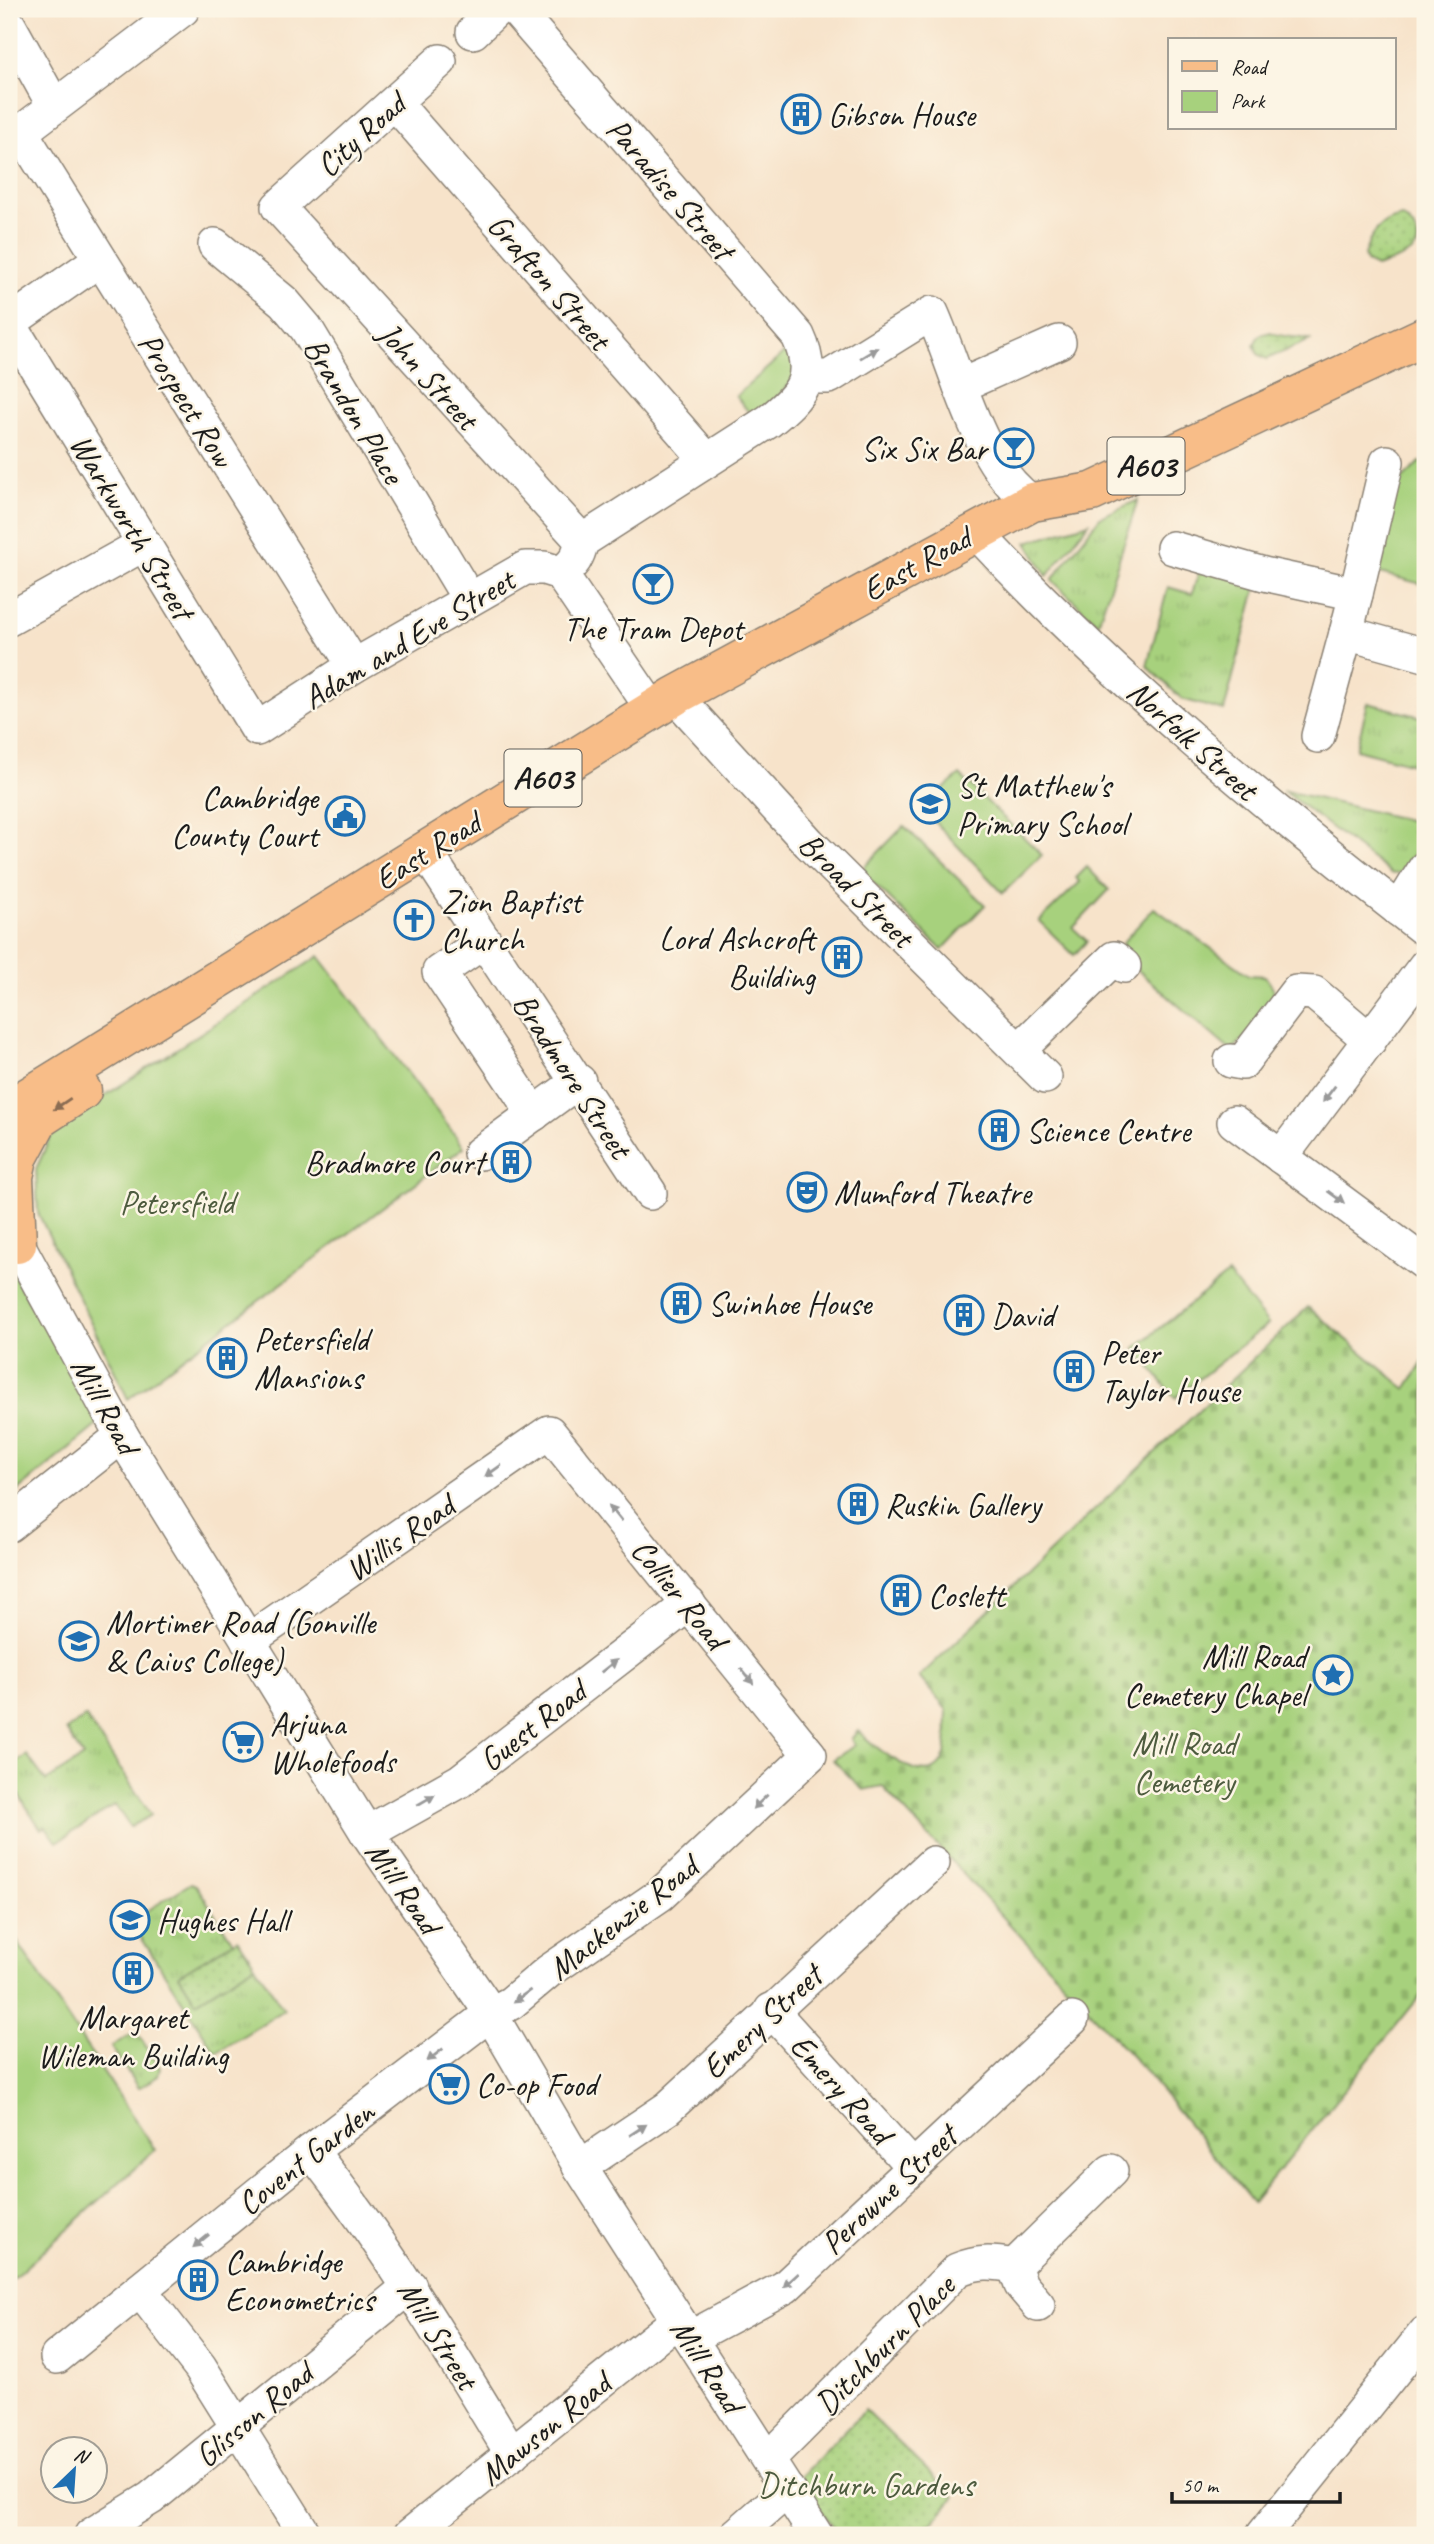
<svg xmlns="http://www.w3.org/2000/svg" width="1434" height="2544" font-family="Caveat,sans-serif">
<defs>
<pattern id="grass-tufts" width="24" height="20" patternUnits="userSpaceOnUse" patternTransform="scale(1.75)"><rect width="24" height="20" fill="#a7d17d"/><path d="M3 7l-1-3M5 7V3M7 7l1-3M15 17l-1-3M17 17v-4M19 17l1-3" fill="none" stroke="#8fb36b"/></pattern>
<pattern id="cemetery-stones" width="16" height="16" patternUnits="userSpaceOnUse" patternTransform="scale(1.75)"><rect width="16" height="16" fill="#a7d17d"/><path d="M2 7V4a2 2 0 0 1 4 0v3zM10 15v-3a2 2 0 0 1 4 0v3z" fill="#8fb36b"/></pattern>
<pattern id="garden-dots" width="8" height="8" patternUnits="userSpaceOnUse" patternTransform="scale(1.75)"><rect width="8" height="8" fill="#a7d17d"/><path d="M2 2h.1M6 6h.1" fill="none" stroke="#8fb36b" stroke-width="1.8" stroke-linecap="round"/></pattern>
</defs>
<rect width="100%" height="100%" fill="#fcf5e5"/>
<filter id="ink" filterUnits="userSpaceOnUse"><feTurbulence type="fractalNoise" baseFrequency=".0143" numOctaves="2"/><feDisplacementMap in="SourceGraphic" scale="14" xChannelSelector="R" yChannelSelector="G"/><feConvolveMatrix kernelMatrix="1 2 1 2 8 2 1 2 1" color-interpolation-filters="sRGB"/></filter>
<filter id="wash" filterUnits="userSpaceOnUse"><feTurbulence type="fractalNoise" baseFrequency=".00686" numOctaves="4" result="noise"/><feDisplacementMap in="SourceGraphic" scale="28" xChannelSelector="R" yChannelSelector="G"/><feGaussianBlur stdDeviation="1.57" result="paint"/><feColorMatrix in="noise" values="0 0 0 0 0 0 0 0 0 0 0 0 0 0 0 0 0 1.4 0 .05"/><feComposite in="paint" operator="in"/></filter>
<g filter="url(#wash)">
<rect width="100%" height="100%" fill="#f7e3ca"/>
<g fill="url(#grass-tufts)" stroke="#62764c" stroke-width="2">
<path d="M 1138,500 L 1098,624 L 1052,580 L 1100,517 Z"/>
<path d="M 1089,523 L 1047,576 L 1027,542 Z"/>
<path d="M 1201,565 L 1258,581 L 1224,711 L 1182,699 L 1147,666 L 1168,587 L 1192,594 Z"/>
<path d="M 1368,703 L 1425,718 L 1413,764 L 1356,749 Z"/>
<path d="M 1282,790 L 1425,824 L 1425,837 L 1400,873 L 1392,874 Z"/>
<path d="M 86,1717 L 151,1815 L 130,1827 L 115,1805 L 57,1842 L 45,1826 L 41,1829 L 9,1780 L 9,1767 L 27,1755 L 46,1781 L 83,1757 L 66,1730 Z"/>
<path d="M 191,1883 L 196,1885 L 233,1942 L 179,1975 L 196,2002 L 255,1965 L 284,2010 L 216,2053 L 133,1925 L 134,1919 Z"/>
<path d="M 131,2034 L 140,2037 L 160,2068 L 158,2076 L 138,2088 L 111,2047 Z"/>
</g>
<path fill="url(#cemetery-stones)" stroke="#62764c" stroke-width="2" d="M 1308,1307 L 1406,1389 L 1425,1359 L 1425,1990 L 1253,2203 L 1145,2071 L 882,1786 L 863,1790 L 833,1760 L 855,1745 L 851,1739 L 858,1731 C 874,1746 932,1797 945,1754 C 948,1741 946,1724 947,1710 L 919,1677 Z"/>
<g fill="#a7d17d" stroke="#62764c" stroke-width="2">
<path d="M 792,346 L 800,374 L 755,420 L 736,396 Z"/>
<path d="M 1420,462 L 1425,463 L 1425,585 L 1372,571 L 1393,488 Z"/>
<path d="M 960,775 L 1042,855 L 1003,893 L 921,808 Z"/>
<path d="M 904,826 L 985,905 L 942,950 L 864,874 L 865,866 Z"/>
<path d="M 1087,867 L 1109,890 L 1073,928 L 1087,941 L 1074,955 L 1039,921 L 1080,882 L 1076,878 Z"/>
<path d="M 1154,908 L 1249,975 L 1265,976 L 1273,988 L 1278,1006 L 1231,1051 L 1126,960 L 1122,943 Z"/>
<path d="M 319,956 L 464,1147 L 128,1399 L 38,1213 L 36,1169 L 54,1129 Z"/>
<path d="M 9,1268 L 102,1421 L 9,1498 Z"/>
<path d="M 1228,1274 L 1268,1324 L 1175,1398 L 1135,1348 Z"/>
<path d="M 9,1929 L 155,2150 L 9,2282 Z"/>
</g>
<g fill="url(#garden-dots)" stroke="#62764c" stroke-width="2">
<path d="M 1402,217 C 1414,224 1426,244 1409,254 C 1400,260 1386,263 1376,267 L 1366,262 L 1364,255 C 1371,233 1380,221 1402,217 Z"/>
<path d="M 1271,332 C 1283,339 1296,335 1310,340 L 1267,359 L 1258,354 L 1254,345 L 1259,335 Z"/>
<path d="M 238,1939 L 255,1965 L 196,2002 L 179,1975 Z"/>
<path d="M 865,2410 L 955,2497 L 921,2535 L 839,2535 L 798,2479 Z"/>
</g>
</g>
<g filter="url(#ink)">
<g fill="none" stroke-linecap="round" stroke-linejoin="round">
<g stroke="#8a8073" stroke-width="36">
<g id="minor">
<path d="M 183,9 L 21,132 L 354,666"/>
<path d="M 9,25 L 54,106"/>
<path d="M 473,32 L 497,9"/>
<path d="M 440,61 L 278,207 L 582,541"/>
<path d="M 395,103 L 706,459"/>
<path d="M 215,245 L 284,302 L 306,328 L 469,599"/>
<path d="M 9,323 L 257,729 L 354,666 L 525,568 L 544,568 L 560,573 C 574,565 578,557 582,541 L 769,421 C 802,395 817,377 798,336 L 515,9"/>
<path d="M 9,323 L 99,260"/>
<path d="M 807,377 L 829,377 L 932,313 C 958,371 978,466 1032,502"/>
<path d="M 960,386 L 1059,342"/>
<path d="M 975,531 C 1112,678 1267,807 1425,930"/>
<path d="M 1173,548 L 1264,574 L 1356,594 L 1346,633 L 1425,655"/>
<path d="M 560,573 L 653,710"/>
<path d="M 1356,594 L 1387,462"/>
<path d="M 9,619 L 144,544"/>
<path d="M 675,696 L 809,843 L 1045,1077"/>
<path d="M 1318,736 L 1346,633"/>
<path d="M 425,851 L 650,1193"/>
<path d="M 1399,910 L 1425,868"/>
<path d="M 485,941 L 439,972 L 534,1114"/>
<path d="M 1020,1049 L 1114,958 L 1124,966"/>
<path d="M 1231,1061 L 1242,1063 L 1296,992 L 1314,993 L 1370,1040"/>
<path d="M 1234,1122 L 1423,1262 L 1425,1259"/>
<path d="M 480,1153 L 579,1081"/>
<path d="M 1281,1157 L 1425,966"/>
<path d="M 9,1228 L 122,1436 L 367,1833 L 484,2003 L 580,2167 L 816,2535"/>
<path d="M 9,1525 L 122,1436"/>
<path d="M 367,1833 L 460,1781 L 689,1604"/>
<path d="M 771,2010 L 912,2166"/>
<path d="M 311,2151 C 387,2246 449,2350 512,2454"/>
<path d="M 580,2167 L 668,2108 L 933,1863"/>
<path d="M 1014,2266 L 1021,2285 L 1038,2305"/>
<path d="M 140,2290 L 200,2367 L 305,2535"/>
<path d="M 690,2338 L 785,2287 L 1072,2019"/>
<path d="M 57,2357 L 311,2151 L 490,2014 L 511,2003 L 549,1971 L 660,1895 L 810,1755 L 549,1432 L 248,1641"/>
<path d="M 769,2459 L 957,2270 C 978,2261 992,2262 1014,2266 L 1111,2171"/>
<path d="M 91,2535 L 151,2498 L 410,2286"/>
<path d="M 410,2535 L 678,2320"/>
<path d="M 736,2535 L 788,2490"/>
<path d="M 1263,2535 L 1425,2333"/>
</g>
</g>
<g stroke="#8a8073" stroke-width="41">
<g id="major">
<path d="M 9,1109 L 675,696 L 1032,502 L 1092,492 L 1425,336"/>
<path d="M 17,1244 L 14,1177 L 18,1158 L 39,1119 L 82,1091"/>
</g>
</g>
<use href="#minor" stroke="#fff" stroke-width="33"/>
<use href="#major" stroke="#f8bd88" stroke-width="38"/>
</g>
<defs><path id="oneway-solid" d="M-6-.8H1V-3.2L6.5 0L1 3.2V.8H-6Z" transform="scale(1.75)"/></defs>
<g fill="#999">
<use href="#oneway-solid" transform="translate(869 353) rotate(-31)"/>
<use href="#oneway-solid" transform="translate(1329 1094) rotate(127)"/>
<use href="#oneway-solid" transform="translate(1336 1197) rotate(36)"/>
<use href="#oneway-solid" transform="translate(493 1471) rotate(145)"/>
<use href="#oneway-solid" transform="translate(615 1513) rotate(-129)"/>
<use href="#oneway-solid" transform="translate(609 1666) rotate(-38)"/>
<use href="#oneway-solid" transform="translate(747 1676) rotate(51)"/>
<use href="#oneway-solid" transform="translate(426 1800) rotate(-30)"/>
<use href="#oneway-solid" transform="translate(760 1802) rotate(137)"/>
<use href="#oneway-solid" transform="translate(522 1996) rotate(145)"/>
<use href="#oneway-solid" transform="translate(435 2055) rotate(142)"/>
<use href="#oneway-solid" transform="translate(638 2130) rotate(-33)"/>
<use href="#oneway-solid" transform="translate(201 2241) rotate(141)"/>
<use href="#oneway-solid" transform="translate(791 2280) rotate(138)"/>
</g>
<use fill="#8a6c52" href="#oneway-solid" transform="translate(62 1104) rotate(146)"/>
</g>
<defs>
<g id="building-ring" transform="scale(2.0125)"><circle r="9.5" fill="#fcf5e5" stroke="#1f6fb2" stroke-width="1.5"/><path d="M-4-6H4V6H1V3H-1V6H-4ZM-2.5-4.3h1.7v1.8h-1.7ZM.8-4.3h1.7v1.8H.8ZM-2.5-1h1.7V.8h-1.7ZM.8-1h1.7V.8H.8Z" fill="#1f6fb2"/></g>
<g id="bar-ring" transform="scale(2.0125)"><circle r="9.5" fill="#fcf5e5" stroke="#1f6fb2" stroke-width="1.5"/><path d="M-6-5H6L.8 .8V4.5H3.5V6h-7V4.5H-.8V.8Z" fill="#1f6fb2"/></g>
<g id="school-ring" transform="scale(2.0125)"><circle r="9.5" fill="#fcf5e5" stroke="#1f6fb2" stroke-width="1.5"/><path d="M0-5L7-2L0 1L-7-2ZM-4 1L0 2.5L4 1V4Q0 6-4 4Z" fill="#1f6fb2"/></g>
<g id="civic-ring" transform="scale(2.0125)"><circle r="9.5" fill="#fcf5e5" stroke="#1f6fb2" stroke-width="1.5"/><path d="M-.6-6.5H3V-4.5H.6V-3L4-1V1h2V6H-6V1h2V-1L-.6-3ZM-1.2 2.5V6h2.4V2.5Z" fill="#1f6fb2"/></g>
<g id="church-ring" transform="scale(2.0125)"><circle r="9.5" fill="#fcf5e5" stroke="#1f6fb2" stroke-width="1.5"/><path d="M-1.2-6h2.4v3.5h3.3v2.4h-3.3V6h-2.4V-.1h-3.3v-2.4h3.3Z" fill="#1f6fb2"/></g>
<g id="theatre-ring" transform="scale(2.0125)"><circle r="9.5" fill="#fcf5e5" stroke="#1f6fb2" stroke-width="1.5"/><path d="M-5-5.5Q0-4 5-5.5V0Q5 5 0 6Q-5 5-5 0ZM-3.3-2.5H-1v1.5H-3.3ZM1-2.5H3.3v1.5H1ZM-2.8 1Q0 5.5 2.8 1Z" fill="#1f6fb2"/></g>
<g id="university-ring" transform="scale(2.0125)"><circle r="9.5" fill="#fcf5e5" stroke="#1f6fb2" stroke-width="1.5"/><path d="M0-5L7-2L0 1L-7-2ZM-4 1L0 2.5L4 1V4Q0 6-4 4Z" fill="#1f6fb2"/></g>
<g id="sight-ring" transform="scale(2.0125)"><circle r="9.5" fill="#fcf5e5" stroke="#1f6fb2" stroke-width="1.5"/><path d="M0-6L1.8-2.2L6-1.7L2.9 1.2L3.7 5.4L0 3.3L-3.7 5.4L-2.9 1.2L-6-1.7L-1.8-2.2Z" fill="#1f6fb2"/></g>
<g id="supermarket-ring" transform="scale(2.0125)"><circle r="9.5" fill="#fcf5e5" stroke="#1f6fb2" stroke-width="1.5"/><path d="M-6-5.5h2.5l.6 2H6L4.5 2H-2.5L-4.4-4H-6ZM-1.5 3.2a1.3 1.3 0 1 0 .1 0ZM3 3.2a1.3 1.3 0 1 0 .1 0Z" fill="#1f6fb2"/></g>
</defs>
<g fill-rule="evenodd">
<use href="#building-ring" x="801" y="114"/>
<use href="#bar-ring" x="1014" y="448"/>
<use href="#bar-ring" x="653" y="584"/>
<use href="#school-ring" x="930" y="804"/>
<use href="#civic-ring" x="345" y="816"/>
<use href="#church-ring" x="414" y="920"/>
<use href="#building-ring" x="842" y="957"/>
<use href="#building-ring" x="999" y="1130"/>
<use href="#building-ring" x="511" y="1162"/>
<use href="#theatre-ring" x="807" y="1192"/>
<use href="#building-ring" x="681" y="1303"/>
<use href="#building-ring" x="964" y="1315"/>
<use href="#building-ring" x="227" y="1358"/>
<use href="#building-ring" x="1074" y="1371"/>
<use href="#building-ring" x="858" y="1504"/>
<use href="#building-ring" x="901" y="1595"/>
<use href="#university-ring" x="79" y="1641"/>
<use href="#sight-ring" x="1333" y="1675"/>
<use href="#supermarket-ring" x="243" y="1742"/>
<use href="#university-ring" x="130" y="1920"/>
<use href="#building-ring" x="133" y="1973"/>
<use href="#supermarket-ring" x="449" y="2084"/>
<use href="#building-ring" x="198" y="2280"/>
</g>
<g text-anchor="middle" stroke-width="5" stroke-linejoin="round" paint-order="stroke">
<g fill="#fcf5e5" stroke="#5f5d58" stroke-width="2">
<rect x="1107.5" y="437.5" width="77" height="57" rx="5"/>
<rect x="504.5" y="749.5" width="77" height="57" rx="5"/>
</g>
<g font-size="32" font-weight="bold" fill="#1c1c1c">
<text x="1146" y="477">A603</text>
<text x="543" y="789">A603</text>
</g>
<g font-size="33" fill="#1c1c1c" stroke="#fcf5e5" text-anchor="start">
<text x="828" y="126">Gibson House</text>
<text x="987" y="460" text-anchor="end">Six Six Bar</text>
<text x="653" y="640" text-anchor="middle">The Tram Depot</text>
<text x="957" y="797">St Matthew's<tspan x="957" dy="38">Primary School</tspan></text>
<text x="318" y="809" text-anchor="end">Cambridge<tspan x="318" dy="38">County Court</tspan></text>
<text x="441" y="913">Zion Baptist<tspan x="441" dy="38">Church</tspan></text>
<text x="815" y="950" text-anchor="end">Lord Ashcroft<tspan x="815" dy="38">Building</tspan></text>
<text x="1026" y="1142">Science Centre</text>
<text x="484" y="1174" text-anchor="end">Bradmore Court</text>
<text x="834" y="1204">Mumford Theatre</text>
<text x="708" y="1315">Swinhoe House</text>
<text x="991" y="1327">David</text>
<text x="254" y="1351">Petersfield<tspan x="254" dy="38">Mansions</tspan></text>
<text x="1101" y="1364">Peter<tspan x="1101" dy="38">Taylor House</tspan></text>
<text x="885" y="1516">Ruskin Gallery</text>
<text x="928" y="1607">Coslett</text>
<text x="106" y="1634">Mortimer Road (Gonville<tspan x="106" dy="38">&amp; Caius College)</tspan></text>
<text x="1306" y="1668" text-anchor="end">Mill Road<tspan x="1306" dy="38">Cemetery Chapel</tspan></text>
<text x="270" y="1735">Arjuna<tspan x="270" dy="38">Wholefoods</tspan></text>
<text x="157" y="1932">Hughes Hall</text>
<text x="133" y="2029" text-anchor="middle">Margaret<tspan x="133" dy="38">Wileman Building</tspan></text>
<text x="476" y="2096">Co-op Food</text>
<text x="225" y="2273">Cambridge<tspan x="225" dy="38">Econometrics</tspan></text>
</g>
<g font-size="33" fill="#1c1c1c" stroke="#fcf5e5">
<text transform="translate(360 134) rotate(-42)" y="12">City Road</text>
<text transform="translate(671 188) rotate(49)" y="12">Paradise Street</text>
<text transform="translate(550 281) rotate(49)" y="12">Grafton Street</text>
<text transform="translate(429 375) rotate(48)" y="12">John Street</text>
<text transform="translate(187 399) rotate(58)" y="12">Prospect Row</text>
<text transform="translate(355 410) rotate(59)" y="12">Brandon Place</text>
<text transform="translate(133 526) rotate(59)" y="12">Warkworth Street</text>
<text transform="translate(916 563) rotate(-29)" y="12">East Road</text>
<text transform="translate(408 638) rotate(-31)" y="12">Adam and Eve Street</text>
<text transform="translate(1193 739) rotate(42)" y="12">Norfolk Street</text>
<text transform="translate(427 850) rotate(-32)" y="12">East Road</text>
<text transform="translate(857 889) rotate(45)" y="12">Broad Street</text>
<text transform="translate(573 1075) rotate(57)" y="12">Bradmore Street</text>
<text transform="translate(106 1405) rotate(61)" y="12">Mill Road</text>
<text transform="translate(399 1537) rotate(-35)" y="12">Willis Road</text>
<text transform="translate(680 1593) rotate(51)" y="12">Collier Road</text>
<text transform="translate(532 1725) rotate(-38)" y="12">Guest Road</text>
<text transform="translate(404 1887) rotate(55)" y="12">Mill Road</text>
<text transform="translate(622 1917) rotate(-38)" y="12">Mackenzie Road</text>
<text transform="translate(761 2021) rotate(-43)" y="12">Emery Street</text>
<text transform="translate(842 2088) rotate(48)" y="12">Emery Road</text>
<text transform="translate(305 2157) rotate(-38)" y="12">Covent Garden</text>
<text transform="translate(888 2189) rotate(-43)" y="12">Perowne Street</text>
<text transform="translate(439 2334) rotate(58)" y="12">Mill Street</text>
<text transform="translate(884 2344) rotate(-45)" y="12">Ditchburn Place</text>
<text transform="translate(708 2365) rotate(57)" y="12">Mill Road</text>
<text transform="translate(253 2414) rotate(-40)" y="12">Glisson Road</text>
<text transform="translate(544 2428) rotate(-39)" y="12">Mawson Road</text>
</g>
<g font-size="33" fill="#4d5b3e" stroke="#fcf5e5">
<text x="177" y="1214">Petersfield</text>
<text x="1184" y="1755">Mill Road<tspan x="1184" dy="38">Cemetery</tspan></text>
<text x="866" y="2496">Ditchburn Gardens</text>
</g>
</g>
<rect width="1434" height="2544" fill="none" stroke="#fcf5e5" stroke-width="35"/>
<rect x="1168" y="38" width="228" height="91" fill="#fcf5e5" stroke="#a29e95" stroke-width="2"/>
<rect x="1182" y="61" width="35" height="10" fill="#f8bd88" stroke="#a29e95" stroke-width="2"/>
<text x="1231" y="74" font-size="21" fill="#1c1c1c">Road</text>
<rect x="1182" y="91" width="35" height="21" fill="#a7d17d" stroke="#a29e95" stroke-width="2"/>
<text x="1231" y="108" font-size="21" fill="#1c1c1c">Park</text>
<g transform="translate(74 2470) rotate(25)"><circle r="33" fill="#fcf5e5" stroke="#a29e95" stroke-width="2"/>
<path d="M0-5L12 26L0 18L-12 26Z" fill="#1f6fb2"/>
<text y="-10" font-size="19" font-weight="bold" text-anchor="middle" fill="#1c1c1c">N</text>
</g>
<path d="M1172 2492v10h168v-10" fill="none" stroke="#1c1c1c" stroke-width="3.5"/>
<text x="1182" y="2492" font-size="21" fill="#1c1c1c" stroke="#fcf5e5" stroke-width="5" paint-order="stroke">50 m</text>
</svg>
